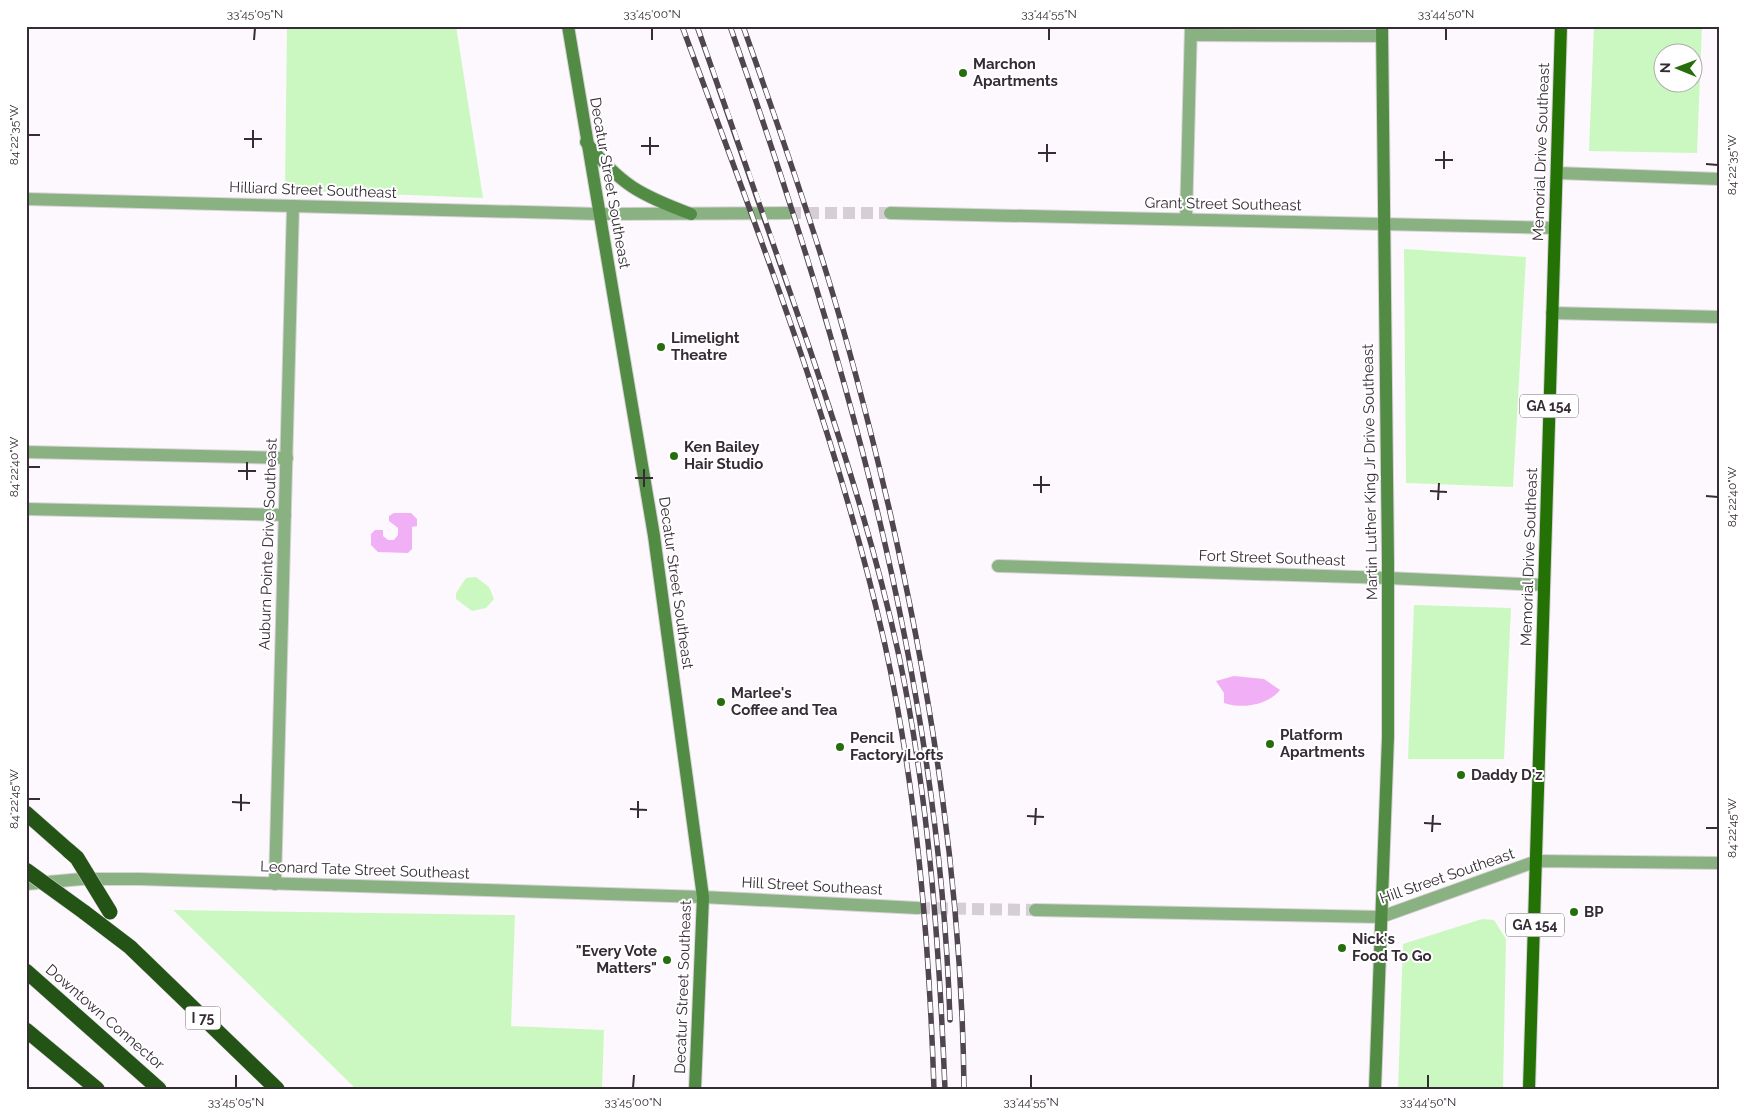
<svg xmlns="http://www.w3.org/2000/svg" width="1746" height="1115" font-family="Raleway,sans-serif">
<rect width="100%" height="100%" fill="#fdf8fd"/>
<g fill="#cbf8c0" fill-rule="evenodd">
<path d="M 287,26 L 456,26 L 483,198 L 285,190 Z"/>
<path d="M 1594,26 L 1702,26 L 1697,153 L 1589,151 ZM 1694,52 L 1694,82 L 1664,82 L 1664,52 Z"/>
<path d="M 1404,249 L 1526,257 L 1513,487 L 1406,483 Z"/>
<path d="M 476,577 L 489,587 L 494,599 L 486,608 L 472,611 L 456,599 L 456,593 L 466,578 Z"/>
<path d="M 1414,605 L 1511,608 L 1504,759 L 1408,759 Z"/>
<path d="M 173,910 L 515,915 L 511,1026 L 604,1030 L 602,1089 L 356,1089 Z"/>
<path d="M 1482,919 L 1494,920 L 1506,939 L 1503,1089 L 1398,1089 L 1403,944 Z"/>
</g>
<g fill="#f1aff5">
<path d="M 394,513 L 411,513 L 417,519 L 417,526 L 412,527 L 412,549 L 408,553 L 378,552 L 371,545 L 371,534 L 375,530 L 383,530 L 383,536 L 388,540 L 394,540 L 398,535 L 398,528 L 389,521 L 389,516 Z"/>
<path d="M 1234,676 L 1264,679 L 1280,690 C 1267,706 1242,709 1224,703 L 1224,693 L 1216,681 Z"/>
</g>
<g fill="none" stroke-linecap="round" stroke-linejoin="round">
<g stroke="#d5cfd5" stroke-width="12" stroke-dasharray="12 6" stroke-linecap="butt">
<path d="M 789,213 L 890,213"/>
<path d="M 918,908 L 1035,910"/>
</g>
<g stroke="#d9d3d9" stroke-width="14">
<g id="minor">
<path d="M 1191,35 L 1382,36"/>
<path d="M 1557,173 L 1720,179"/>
<path d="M 26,199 L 599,214"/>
<path d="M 1186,219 L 1191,26"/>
<path d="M 1552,313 L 1720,317"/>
<path d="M 26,452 L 287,458"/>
<path d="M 26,509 L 285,515"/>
<path d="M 998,566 L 1388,578 L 1544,585"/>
<path d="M 275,884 L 293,206"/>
</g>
</g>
<g stroke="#d9d3d9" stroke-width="14">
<g id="tertiary">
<path d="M 890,213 L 1555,228"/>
<path d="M 599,214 L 789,213"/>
<path d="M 26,884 L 82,879 L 140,879 L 703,897 L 918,908"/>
<path d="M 1035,910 L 1381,917 L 1537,861 L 1720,863"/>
</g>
</g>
<g stroke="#d9d3d9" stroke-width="14">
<g id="secondary">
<path d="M 568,26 L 654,536 L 703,897 L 695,1089"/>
<path d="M 586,142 C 621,185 640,195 691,214"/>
<path d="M 1375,1089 L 1388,737 L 1388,564 L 1382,26"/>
</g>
</g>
<g stroke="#d9d3d9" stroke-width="14">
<path id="primary" d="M 1529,1089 L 1561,26"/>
</g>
<g stroke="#d9d3d9" stroke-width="16">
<g id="motorway">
<path d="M 26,813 L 69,851"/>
<path d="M 84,912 L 130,947 L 277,1089"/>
<path d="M 26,971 L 159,1089"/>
<path d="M 26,1030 L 97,1089"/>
</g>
</g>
<use href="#minor" stroke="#8ab181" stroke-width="12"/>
<use href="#tertiary" stroke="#8ab181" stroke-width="12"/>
<use href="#secondary" stroke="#528c44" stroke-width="12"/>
<use href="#primary" stroke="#247206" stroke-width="12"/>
<use href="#motorway" stroke="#235415" stroke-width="15"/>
<g stroke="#4f464f" stroke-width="5.5">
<g id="rail">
<path d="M 682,26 C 757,229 837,433 885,645 C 917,791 929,940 934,1089"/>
<path d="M 697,26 C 735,132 772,238 808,344 C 843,447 876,550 899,656 C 929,799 939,943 945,1089"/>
<path d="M 730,26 C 843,347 939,678 950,1020"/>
<path d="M 743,26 C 771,105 799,185 824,265 C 849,345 870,427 889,508 C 933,700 962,892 964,1089"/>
</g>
</g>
<use href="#rail" stroke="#fff" stroke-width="4" stroke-dasharray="11" stroke-linecap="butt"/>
<g stroke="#d9d3d9" stroke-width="16" stroke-linecap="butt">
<g id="motorway-bridge">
<path d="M 69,851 L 77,858 L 110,912"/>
<path d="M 26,870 L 84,912"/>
</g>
</g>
<use href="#motorway-bridge" stroke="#235415" stroke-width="15"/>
</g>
<path fill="none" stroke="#362c36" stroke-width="2" d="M 254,40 L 255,28M 652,40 L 652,28M 1049,40 L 1049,28M 1446,40 L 1446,28M 28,135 L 40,135M 244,139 L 262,139M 641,146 L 659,146M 253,148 L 253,130M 1038,153 L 1056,153M 650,155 L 650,137M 1435,160 L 1453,160M 1047,162 L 1047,144M 1706,164 L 1718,165M 1444,169 L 1444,151M 28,467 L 40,467M 238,471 L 256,471M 635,478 L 653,478M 247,480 L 247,462M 1033,485 L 1050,485M 644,487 L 644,469M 1430,491 L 1447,492M 1041,493 L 1041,476M 1706,496 L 1718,497M 1438,500 L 1439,483M 28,799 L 40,799M 232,802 L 250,803M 630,809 L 647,810M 241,811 L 241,794M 1027,816 L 1044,817M 638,818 L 638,801M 1424,823 L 1441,824M 1035,825 L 1036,808M 1706,828 L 1718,828M 1432,832 L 1433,815M 236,1088 L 236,1075M 633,1088 L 634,1075M 1031,1088 L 1031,1075M 1428,1088 L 1428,1075"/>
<g fill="#266e0d" stroke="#fff" stroke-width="2">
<circle cx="963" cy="73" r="5"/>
<circle cx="661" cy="347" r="5"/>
<circle cx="674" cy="456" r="5"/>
<circle cx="721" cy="702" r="5"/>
<circle cx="1270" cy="744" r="5"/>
<circle cx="840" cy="747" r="5"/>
<circle cx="1461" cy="775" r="5"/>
<circle cx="1574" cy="912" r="5"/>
<circle cx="1342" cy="948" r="5"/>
<circle cx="667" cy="960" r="5"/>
</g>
<g text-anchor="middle" stroke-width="4" stroke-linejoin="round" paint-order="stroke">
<g fill="#fff" stroke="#726b72" stroke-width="1">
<rect x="1520" y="394.5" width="58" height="23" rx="4"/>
<rect x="1506" y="913.5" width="58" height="23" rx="4"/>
<rect x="185.5" y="1006.5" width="35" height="23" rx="4"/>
</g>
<g font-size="14" font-weight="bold" fill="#362c36">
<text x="1549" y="411">GA 154</text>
<text x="1535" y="930">GA 154</text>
<text x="203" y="1023">I 75</text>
</g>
<g font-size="15" font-weight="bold" fill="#362c36" stroke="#fff" text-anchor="start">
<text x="973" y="69">Marchon<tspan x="973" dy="17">Apartments</tspan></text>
<text x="671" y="343">Limelight<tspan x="671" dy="17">Theatre</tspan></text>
<text x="684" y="452">Ken Bailey<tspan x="684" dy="17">Hair Studio</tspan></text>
<text x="731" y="698">Marlee's<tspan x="731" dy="17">Coffee and Tea</tspan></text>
<text x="1280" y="740">Platform<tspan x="1280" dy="17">Apartments</tspan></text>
<text x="850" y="743">Pencil<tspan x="850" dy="17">Factory Lofts</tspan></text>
<text x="1471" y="780">Daddy D'z</text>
<text x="1584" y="917">BP</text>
<text x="1352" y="944">Nick's<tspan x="1352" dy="17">Food To Go</tspan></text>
<text x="657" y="956" text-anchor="end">"Every Vote<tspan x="657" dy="17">Matters"</tspan></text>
</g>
<g font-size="15" fill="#362c36" stroke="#fff">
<text transform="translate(1541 152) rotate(-88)" y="5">Memorial Drive Southeast</text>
<text transform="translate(610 183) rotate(80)" y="5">Decatur Street Southeast</text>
<text transform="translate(313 190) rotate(2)" y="5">Hilliard Street Southeast</text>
<text transform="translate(1223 204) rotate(1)" y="5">Grant Street Southeast</text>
<text transform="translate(1370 472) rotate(-91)" y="5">Martin Luther King Jr Drive Southeast</text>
<text transform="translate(268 544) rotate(-88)" y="5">Auburn Pointe Drive Southeast</text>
<text transform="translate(1529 557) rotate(-88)" y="5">Memorial Drive Southeast</text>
<text transform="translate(1272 558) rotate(2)" y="5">Fort Street Southeast</text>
<text transform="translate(676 583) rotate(82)" y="5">Decatur Street Southeast</text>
<text transform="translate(365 870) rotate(2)" y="5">Leonard Tate Street Southeast</text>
<text transform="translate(1447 876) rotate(-19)" y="5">Hill Street Southeast</text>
<text transform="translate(812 886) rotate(3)" y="5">Hill Street Southeast</text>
<text transform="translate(683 987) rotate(-88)" y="5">Decatur Street Southeast</text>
<text transform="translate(105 1017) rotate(41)" y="5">Downtown Connector</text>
</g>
</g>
<rect width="1746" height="1115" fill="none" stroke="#ffffff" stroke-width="55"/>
<g transform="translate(1678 68) rotate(271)"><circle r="24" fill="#ffffff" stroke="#afabaf"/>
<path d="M0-4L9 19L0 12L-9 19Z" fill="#266e0d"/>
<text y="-8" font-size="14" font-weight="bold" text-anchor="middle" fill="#362c36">N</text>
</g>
<rect x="28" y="28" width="1690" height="1060" fill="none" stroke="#362c36" stroke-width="2"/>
<g font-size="12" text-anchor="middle" fill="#362c36">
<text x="255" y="18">33°45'05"N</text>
<text x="652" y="18">33°45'00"N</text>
<text x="1049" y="18">33°44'55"N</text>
<text x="1446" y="18">33°44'50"N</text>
<text transform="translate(14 135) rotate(-90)" y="4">84°22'35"W</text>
<text transform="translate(1732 165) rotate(-90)" y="4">84°22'35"W</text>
<text transform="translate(14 467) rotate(-90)" y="4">84°22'40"W</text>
<text transform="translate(1732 497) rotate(-90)" y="4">84°22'40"W</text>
<text transform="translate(14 799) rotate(-90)" y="4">84°22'45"W</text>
<text transform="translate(1732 828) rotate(-90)" y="4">84°22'45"W</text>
<text x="236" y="1106">33°45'05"N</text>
<text x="633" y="1106">33°45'00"N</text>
<text x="1031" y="1106">33°44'55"N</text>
<text x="1428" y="1106">33°44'50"N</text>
</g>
</svg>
